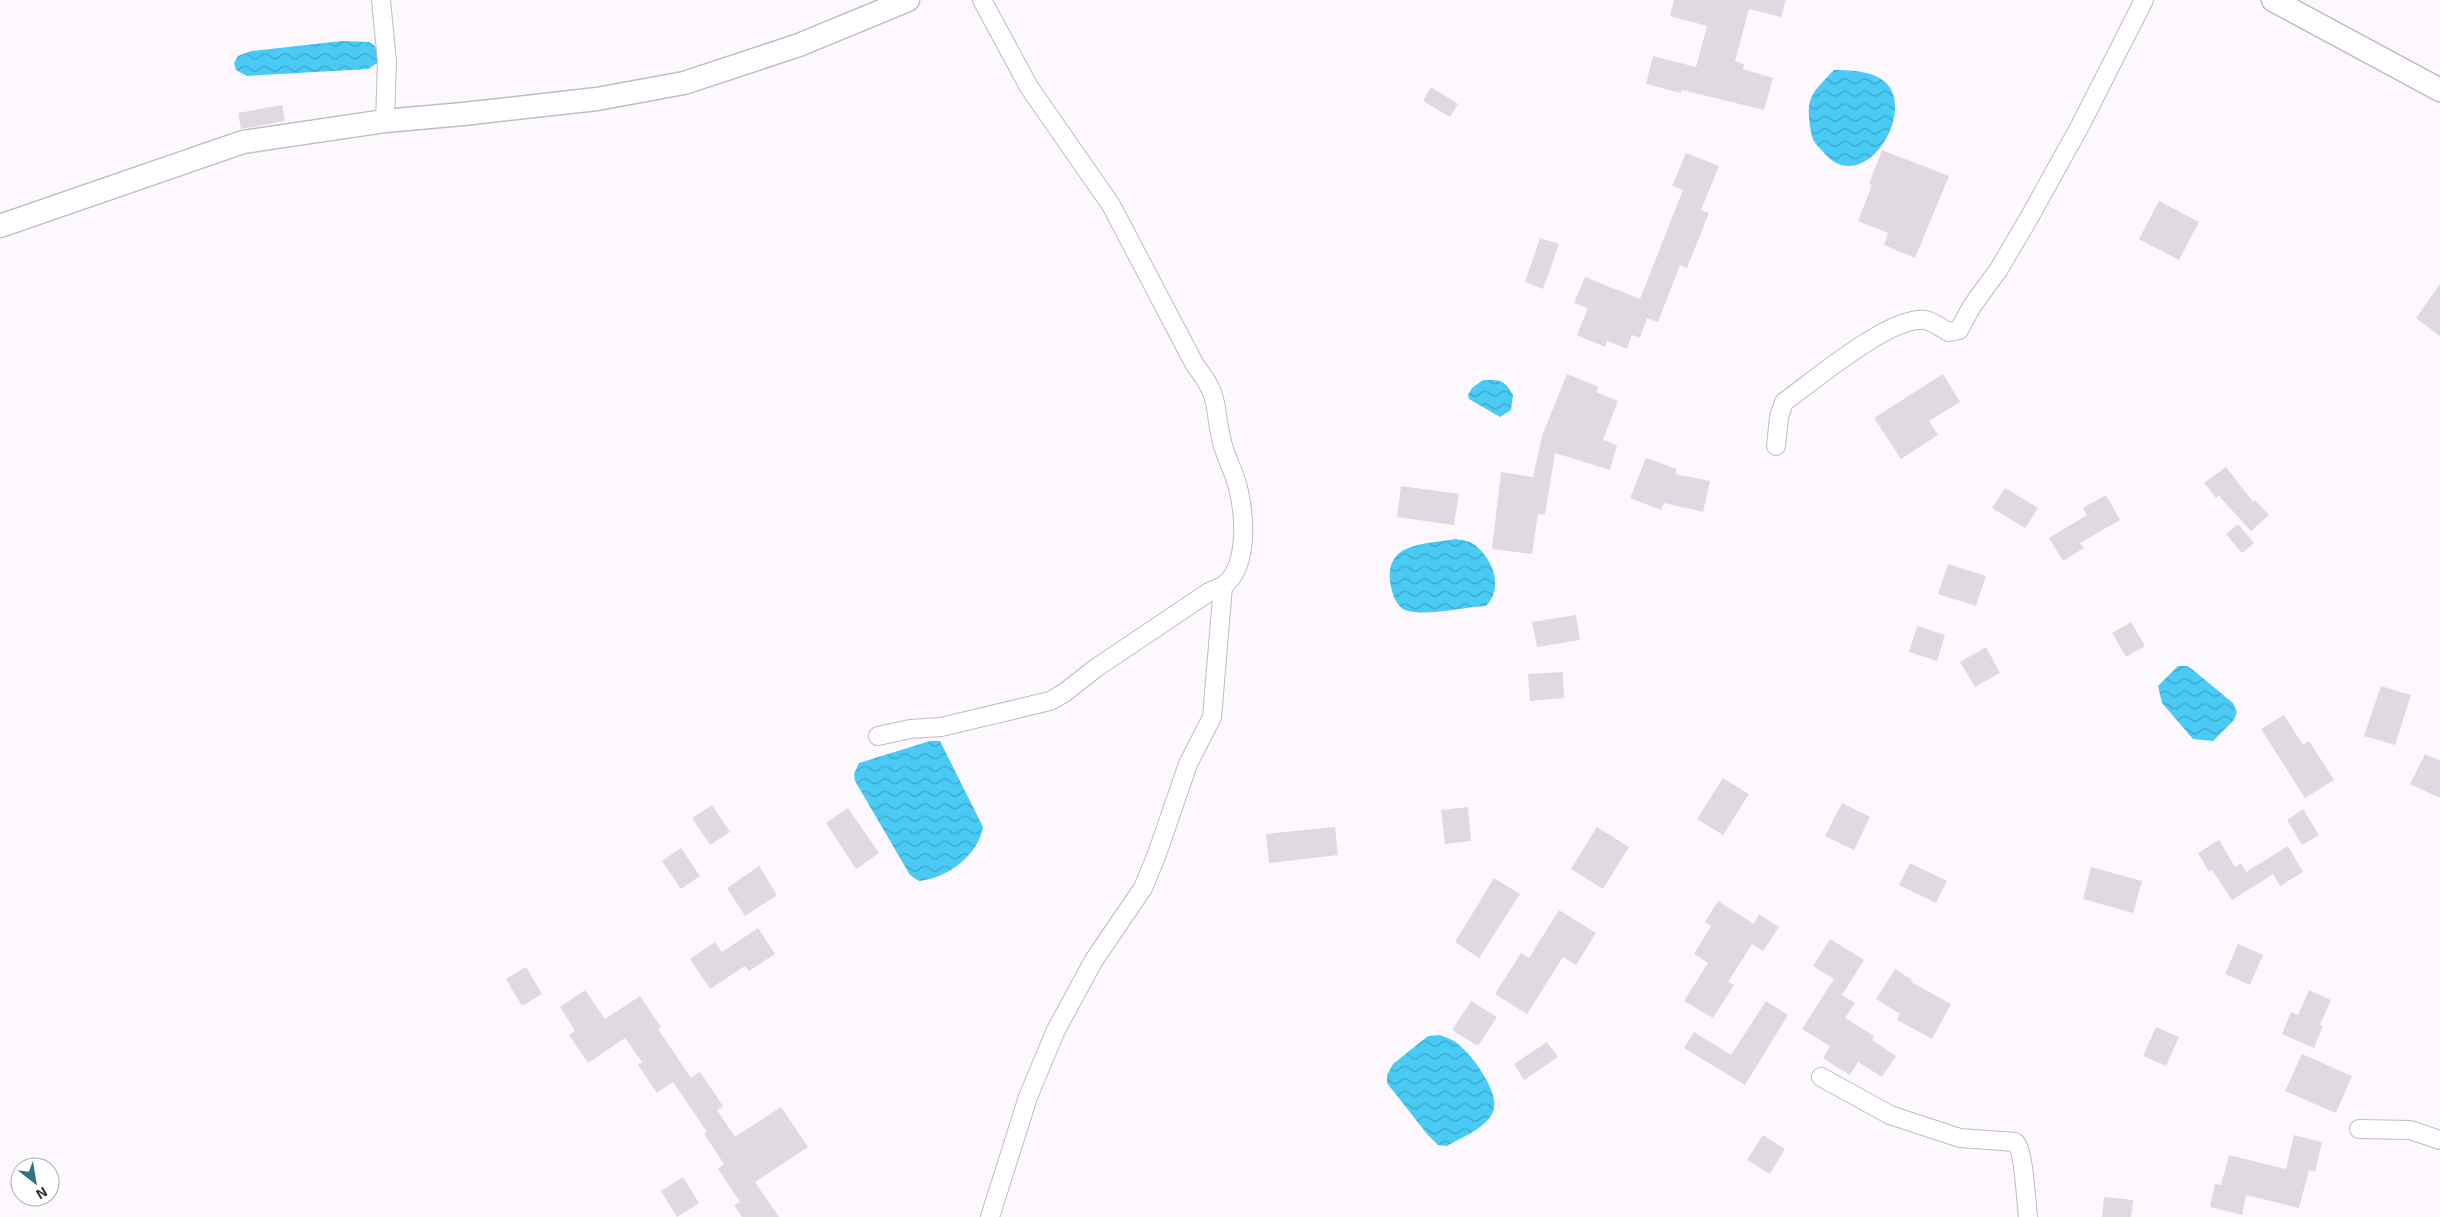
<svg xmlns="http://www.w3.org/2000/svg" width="2440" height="1217" font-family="'Exo 2',sans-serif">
<defs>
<pattern id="water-waves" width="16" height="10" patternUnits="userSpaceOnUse" patternTransform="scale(1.25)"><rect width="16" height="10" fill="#49cbf6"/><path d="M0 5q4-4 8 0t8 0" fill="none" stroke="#3da5c8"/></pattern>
</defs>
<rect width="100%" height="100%" fill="#fcf8fe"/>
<g fill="url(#water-waves)">
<path d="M 342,41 L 369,42 L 375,46 L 379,62 L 368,69 L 247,76 L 236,70 L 234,63 L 238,56 L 251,51 Z"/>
<path d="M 1834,70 C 1850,70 1877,71 1888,85 C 1914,117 1863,196 1825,154 C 1819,147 1812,142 1811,132 C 1805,97 1811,94 1834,70 Z"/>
<path d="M 1483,380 C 1500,380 1504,379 1513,395 L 1511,410 L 1500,417 L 1469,399 L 1468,395 L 1472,388 Z"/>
<path d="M 1456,539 C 1462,540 1470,541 1475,545 C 1493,559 1504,588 1486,606 C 1461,607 1433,616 1408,611 C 1399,609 1394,599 1392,591 C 1380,542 1421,545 1456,539 Z"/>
<path d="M 2178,666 L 2187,666 L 2193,670 L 2233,703 L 2237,712 L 2234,720 L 2213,741 L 2193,739 L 2162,703 L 2158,686 Z"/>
<path d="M 930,741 L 940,741 L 983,827 C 978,856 947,878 919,881 L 910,875 L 855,781 L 854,774 L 859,763 Z"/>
<path d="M 1440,1035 C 1445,1037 1450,1039 1454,1041 C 1470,1051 1502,1094 1493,1112 C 1485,1129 1462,1137 1447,1146 L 1438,1145 L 1427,1134 L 1387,1083 L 1387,1075 L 1393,1064 L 1428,1036 Z"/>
</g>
<g fill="#dfdae1">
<path d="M 1674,0 L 1786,0 L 1781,17 L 1749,9 L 1735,61 L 1744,64 L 1743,69 L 1773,78 L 1764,110 L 1682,90 L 1681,93 L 1646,84 L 1653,56 L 1696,67 L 1707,26 L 1670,16 Z"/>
<path d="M 1431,87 L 1458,104 L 1450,117 L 1423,101 Z"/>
<path d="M 282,105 L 285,121 L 241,129 L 238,113 Z"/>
<path d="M 1882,150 L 1949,176 L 1915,258 L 1884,245 L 1888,233 L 1858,221 L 1872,185 L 1869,184 Z"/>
<path d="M 1686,153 L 1719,166 L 1701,210 L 1709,213 L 1687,268 L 1680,265 L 1658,322 L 1647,318 L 1640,338 L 1632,335 L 1627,349 L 1607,341 L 1605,347 L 1577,335 L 1588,308 L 1574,303 L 1585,277 L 1640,299 L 1683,190 L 1672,186 Z"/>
<path d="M 2159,201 L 2199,222 L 2179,260 L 2139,239 Z"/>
<path d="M 1540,238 L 1559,244 L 1543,289 L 1525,282 Z"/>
<path d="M 2440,284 L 2440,336 L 2416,318 Z"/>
<path d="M 1567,374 L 1599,387 L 1596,392 L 1618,401 L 1603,440 L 1617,445 L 1610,470 L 1555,453 L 1545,515 L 1538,514 L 1532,554 L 1492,549 L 1501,472 L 1533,477 L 1542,436 Z"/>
<path d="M 1943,374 L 1960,402 L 1929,421 L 1938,435 L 1901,459 L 1874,418 Z"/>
<path d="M 1646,458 L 1677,469 L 1675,474 L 1710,481 L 1703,512 L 1664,503 L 1661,510 L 1630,498 Z"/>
<path d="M 2226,467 L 2253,502 L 2255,500 L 2269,515 L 2251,531 L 2219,496 L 2216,498 L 2204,483 Z"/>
<path d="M 1401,486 L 1459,494 L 1454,525 L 1397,517 Z"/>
<path d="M 2005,488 L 2038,508 L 2025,528 L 1992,508 Z"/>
<path d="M 2106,495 L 2120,520 L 2080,543 L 2084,548 L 2063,561 L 2049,538 L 2087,515 L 2083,508 Z"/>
<path d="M 2238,524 L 2254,543 L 2242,553 L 2226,534 Z"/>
<path d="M 1948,564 L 1986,576 L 1976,606 L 1938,594 Z"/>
<path d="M 1576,615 L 1580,640 L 1537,647 L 1532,622 Z"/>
<path d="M 2131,622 L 2145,646 L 2126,657 L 2112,633 Z"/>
<path d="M 1917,626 L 1945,635 L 1937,661 L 1909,652 Z"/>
<path d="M 1986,647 L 2000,673 L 1975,687 L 1960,662 Z"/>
<path d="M 1563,672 L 1564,698 L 1530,701 L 1528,674 Z"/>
<path d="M 2381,686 L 2411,695 L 2395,745 L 2364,736 Z"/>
<path d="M 2284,715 L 2303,745 L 2309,741 L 2334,780 L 2305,798 L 2261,729 Z"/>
<path d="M 2425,754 L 2440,761 L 2440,798 L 2410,784 Z"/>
<path d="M 1723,778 L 1749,794 L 1723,835 L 1697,819 Z"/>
<path d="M 1842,803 L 1870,817 L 1854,850 L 1825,836 Z"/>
<path d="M 712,805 L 730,832 L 710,845 L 692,818 Z"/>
<path d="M 1468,807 L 1471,841 L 1445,844 L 1441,810 Z"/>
<path d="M 848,808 L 879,853 L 856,869 L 826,823 Z"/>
<path d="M 2303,809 L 2319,835 L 2302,845 L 2287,820 Z"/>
<path d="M 1335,827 L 1338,855 L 1269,863 L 1266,834 Z"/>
<path d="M 1597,827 L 1629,847 L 1603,889 L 1571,869 Z"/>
<path d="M 2219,840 L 2235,867 L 2241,863 L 2246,872 L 2288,846 L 2303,872 L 2280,886 L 2273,874 L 2232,900 L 2212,870 L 2209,872 L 2198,853 Z"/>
<path d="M 681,848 L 700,876 L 681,889 L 662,861 Z"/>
<path d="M 1910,863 L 1947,881 L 1936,903 L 1899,885 Z"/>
<path d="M 759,866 L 777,895 L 745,916 L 727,888 Z"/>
<path d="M 2091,867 L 2142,881 L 2133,913 L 2083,899 Z"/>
<path d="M 1494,878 L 1520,894 L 1479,958 L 1455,942 Z"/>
<path d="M 1718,901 L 1754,924 L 1759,914 L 1779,927 L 1763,951 L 1752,944 L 1728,982 L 1734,985 L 1713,1018 L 1684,1001 L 1708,963 L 1694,954 L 1711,926 L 1705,922 Z"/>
<path d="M 1559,910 L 1596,933 L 1576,965 L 1563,957 L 1527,1014 L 1495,994 L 1521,953 L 1529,958 Z"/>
<path d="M 758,928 L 775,954 L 749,971 L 745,966 L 710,989 L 690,959 L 715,942 L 722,952 Z"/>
<path d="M 1830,939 L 1864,960 L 1842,995 L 1855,1003 L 1845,1018 L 1874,1036 L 1872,1040 L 1896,1056 L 1882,1077 L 1858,1062 L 1850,1075 L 1823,1058 L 1830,1046 L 1802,1029 L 1834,979 L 1813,966 Z"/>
<path d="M 2238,944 L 2263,955 L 2250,985 L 2225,974 Z"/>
<path d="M 526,967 L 542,994 L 522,1006 L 506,979 Z"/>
<path d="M 1895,969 L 1912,980 L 1911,982 L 1951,1004 L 1932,1039 L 1897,1020 L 1900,1014 L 1876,999 Z"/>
<path d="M 585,990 L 605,1019 L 640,996 L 661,1027 L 658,1029 L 691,1078 L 700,1072 L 723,1106 L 717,1110 L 735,1137 L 781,1107 L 808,1147 L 755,1182 L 779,1217 L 742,1217 L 734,1205 L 740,1202 L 718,1169 L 724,1164 L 704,1134 L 707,1132 L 673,1082 L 657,1093 L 638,1065 L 642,1062 L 625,1038 L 588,1063 L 569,1035 L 575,1031 L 560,1007 Z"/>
<path d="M 2309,990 L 2331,1000 L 2320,1025 L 2323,1026 L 2314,1048 L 2282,1034 L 2291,1012 L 2298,1015 Z"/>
<path d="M 1471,1001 L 1497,1017 L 1478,1046 L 1452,1030 Z"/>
<path d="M 1766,1001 L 1788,1015 L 1745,1085 L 1684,1048 L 1694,1032 L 1731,1055 Z"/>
<path d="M 2156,1027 L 2179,1037 L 2166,1066 L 2143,1056 Z"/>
<path d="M 1547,1042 L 1558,1057 L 1524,1080 L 1514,1064 Z"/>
<path d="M 2302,1054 L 2352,1076 L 2336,1113 L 2285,1091 Z"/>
<path d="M 1763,1135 L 1785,1149 L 1770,1174 L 1747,1160 Z"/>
<path d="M 2294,1135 L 2322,1142 L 2315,1172 L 2309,1170 L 2299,1208 L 2246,1195 L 2242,1215 L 2210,1207 L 2215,1184 L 2221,1185 L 2229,1155 L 2286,1169 Z"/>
<path d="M 683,1177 L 699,1203 L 677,1217 L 661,1191 Z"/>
<path d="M 2104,1197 L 2133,1200 L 2131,1217 L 2102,1217 Z"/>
</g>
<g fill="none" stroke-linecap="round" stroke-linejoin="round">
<g stroke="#c1bbc3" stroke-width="20">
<g id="minor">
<path d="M 381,0 L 387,62 L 385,121"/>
<path d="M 1776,446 L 1779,417 L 1784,402 C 1814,381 1889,316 1925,320 C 1933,321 1942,329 1949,332 L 1959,330 L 1972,306 L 1999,269 L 2029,218 L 2080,126 L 2144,0"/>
<path d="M 878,736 L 910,729 L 941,727 L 1050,701 L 1064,693 L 1096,668 L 1209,592 C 1213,590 1219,588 1223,586 C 1248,568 1245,519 1239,492 C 1236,475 1226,459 1222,442 C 1213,405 1221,398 1195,365 L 1111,205 L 1029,87 L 982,0"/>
<path d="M 1821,1077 L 1890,1115 L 1960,1138 L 2015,1142 C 2024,1149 2026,1202 2028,1217"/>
<path d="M 2359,1129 L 2410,1130 L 2440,1140"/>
<path d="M 990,1217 L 1028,1097 L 1056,1030 L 1094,960 L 1143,888 L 1157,854 L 1188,764 L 1212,717 L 1223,586"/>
</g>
</g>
<g stroke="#c1bbc3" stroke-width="25">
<g id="tertiary">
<path d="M 2273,0 L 2440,90"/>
<path d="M 0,226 L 243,142 L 385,121 L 463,114 L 597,99 L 684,83 L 799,45 L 908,0"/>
</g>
</g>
<use href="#minor" stroke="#fff" stroke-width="18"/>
<use href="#tertiary" stroke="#fff" stroke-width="22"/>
</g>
<g transform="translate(35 1182) rotate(149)"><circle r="24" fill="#ffffff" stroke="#adadae"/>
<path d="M0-4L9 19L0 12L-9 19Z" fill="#307483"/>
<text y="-8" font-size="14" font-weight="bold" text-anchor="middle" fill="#333134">N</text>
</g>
</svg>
